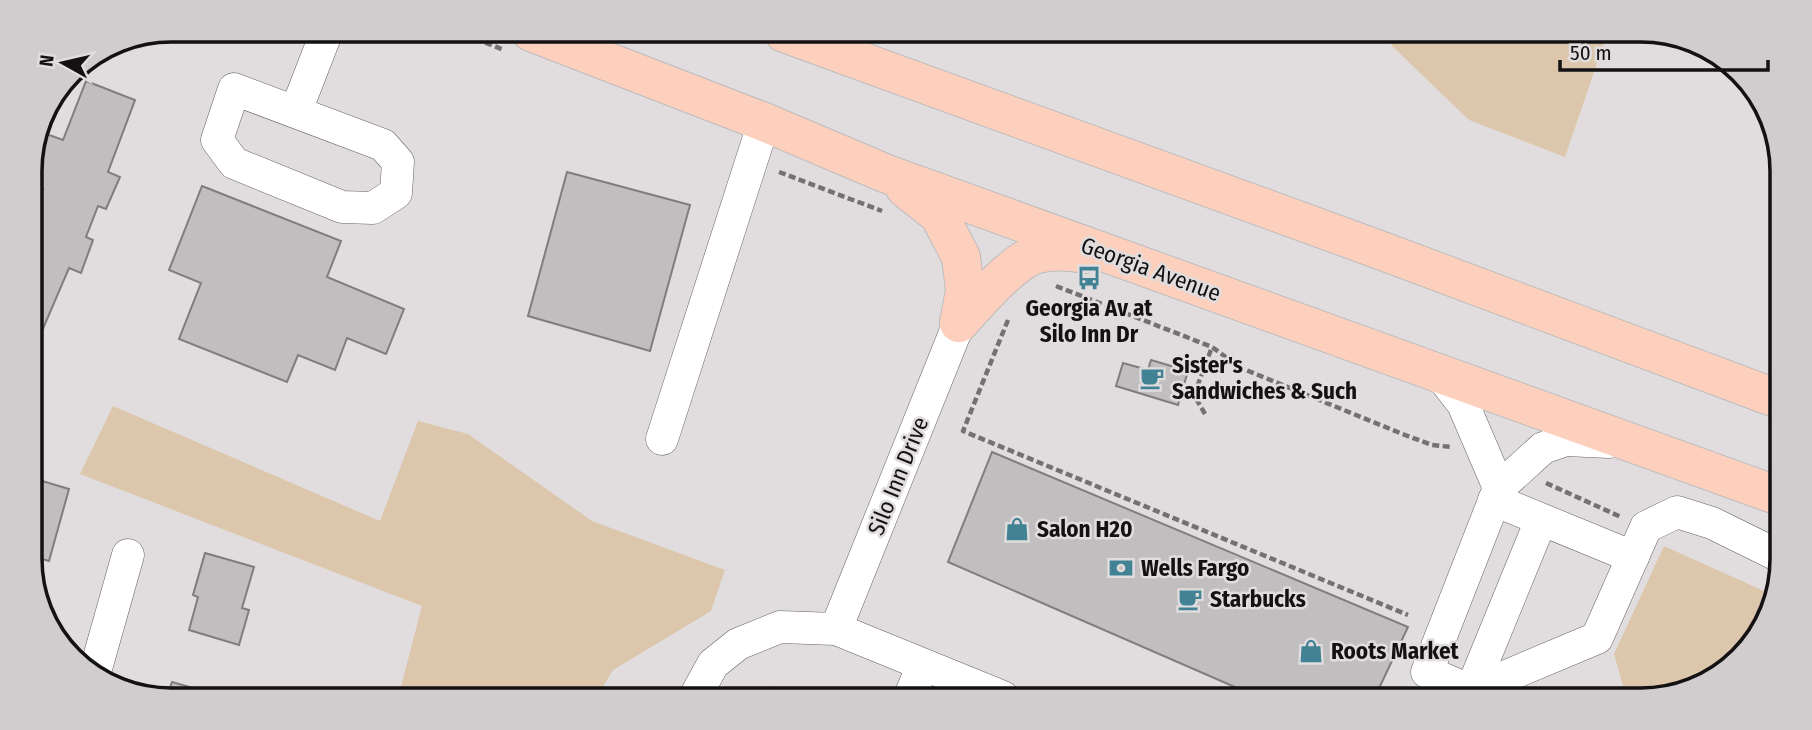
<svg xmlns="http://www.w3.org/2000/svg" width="1812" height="730" font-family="'Fira Sans Condensed',sans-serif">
<rect width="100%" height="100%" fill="#e1ddde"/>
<g fill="#dcc7ad">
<path d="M 1388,36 L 1608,37 L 1605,40 L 1565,157 L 1469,120 L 1392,46 Z"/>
<path d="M 113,406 L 380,521 L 418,421 L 468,434 L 592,521 L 725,570 L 711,611 L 613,670 L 598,695 L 399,694 L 422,606 L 80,474 Z"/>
<path d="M 1664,546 L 1775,596 L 1775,605 L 1727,671 L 1650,700 L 1627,700 L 1614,654 Z"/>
</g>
<g fill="#c1bec0" stroke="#807d7f" stroke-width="2">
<path d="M 86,81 L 135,100 L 108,172 L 120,177 L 106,209 L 98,206 L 86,237 L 93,240 L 81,273 L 69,268 L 39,338 L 31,335 L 30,209 L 34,211 L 43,189 L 30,185 L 30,162 L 38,131 L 63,140 Z"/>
<path d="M 567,172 L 690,205 L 650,351 L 528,316 Z"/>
<path d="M 30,185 L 43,189 L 34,211 L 30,209 Z"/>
<path d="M 202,186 L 341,241 L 327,277 L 404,309 L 386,354 L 347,338 L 335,370 L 298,355 L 287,382 L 179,339 L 201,283 L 169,270 Z"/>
<path d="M 1151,360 L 1188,371 L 1178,405 L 1116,386 L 1123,363 L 1148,370 Z"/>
<path d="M 992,452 L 1408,627 L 1374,699 L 1260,698 L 948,562 Z"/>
<path d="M 32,478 L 69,489 L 49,561 L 32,556 Z"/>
<path d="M 205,553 L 254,567 L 242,608 L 249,610 L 239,645 L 189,630 L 198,597 L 193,595 Z"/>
<path d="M 172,682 L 207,692 L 207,693 L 168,693 Z"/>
<path d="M 774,688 L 792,696 L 771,696 Z"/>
</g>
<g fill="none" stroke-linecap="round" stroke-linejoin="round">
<g stroke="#666263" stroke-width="33">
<g id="minor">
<path d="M 234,89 L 383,145 L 398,162 L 396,193 L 373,208 L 342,207 L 234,163 L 217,140 Z"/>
<path d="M 296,111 L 327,31"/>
<path d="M 1439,373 L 1463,404 L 1499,488"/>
<path d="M 662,439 L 764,122"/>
<path d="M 1609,442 L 1566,440 L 1543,448 L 1499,488 L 1427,672 L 1471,691 L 1597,638 L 1646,527 L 1677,512 L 1712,523 L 1775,554"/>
<path d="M 1494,500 L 1633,557"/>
<path d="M 836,629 L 959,323"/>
<path d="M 95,672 L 128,555"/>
<path d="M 1471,691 L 1541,520"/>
<path d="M 696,695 L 713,664 L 738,644 L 780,627 L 836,629 L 1003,697"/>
<path d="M 910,696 L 923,665"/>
</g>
</g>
<g stroke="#bdbcbd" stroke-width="40">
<g id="major">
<path d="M 531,32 L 764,122 L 887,174 L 1776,495"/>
<path d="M 784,33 L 1377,249 L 1778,399"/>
<path d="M 905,188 L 939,215 L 961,257 L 965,290 L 959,323"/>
<path d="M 959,323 C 977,304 1010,264 1034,255 C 1049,250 1070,251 1084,254"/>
</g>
</g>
<g stroke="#747172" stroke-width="4.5" stroke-dasharray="7 3.5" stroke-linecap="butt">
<path d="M 456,31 L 504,50"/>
<path d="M 779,172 L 882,211"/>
<path d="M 1056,286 L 1212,347 L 1241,368 L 1405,435 L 1432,445 L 1451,447"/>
<path d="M 1008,320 L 963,431 L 1408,615"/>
<path d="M 1205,414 L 1194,395 L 1212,347"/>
<path d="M 1546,483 L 1621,517"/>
</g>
<use href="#minor" stroke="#fff" stroke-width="32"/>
<use href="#major" stroke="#fdd0be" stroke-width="38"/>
</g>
<defs>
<g id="bus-bare" transform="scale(1.89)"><path d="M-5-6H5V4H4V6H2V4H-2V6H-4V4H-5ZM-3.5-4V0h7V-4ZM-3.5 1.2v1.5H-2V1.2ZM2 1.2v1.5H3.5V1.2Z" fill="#418395" stroke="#e1ddde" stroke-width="2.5" paint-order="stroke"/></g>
<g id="cafe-bare" transform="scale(1.89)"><path d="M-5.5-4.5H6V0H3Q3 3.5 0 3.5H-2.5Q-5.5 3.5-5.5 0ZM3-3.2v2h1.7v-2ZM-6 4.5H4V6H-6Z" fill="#418395" stroke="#e1ddde" stroke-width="2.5" paint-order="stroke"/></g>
<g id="shop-bare" transform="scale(1.89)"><path d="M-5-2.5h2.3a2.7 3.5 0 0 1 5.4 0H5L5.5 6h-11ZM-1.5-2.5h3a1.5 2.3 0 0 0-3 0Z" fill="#418395" stroke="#e1ddde" stroke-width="2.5" paint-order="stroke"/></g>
<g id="bank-bare" transform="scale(1.89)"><path d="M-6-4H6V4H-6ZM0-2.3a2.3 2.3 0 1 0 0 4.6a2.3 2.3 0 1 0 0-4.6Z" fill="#418395" stroke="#e1ddde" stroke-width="2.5" paint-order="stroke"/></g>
</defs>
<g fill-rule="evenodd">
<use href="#bus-bare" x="1089" y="278"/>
<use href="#cafe-bare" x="1152" y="378"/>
<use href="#shop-bare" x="1017" y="529"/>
<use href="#bank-bare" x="1121" y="568"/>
<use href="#cafe-bare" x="1190" y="599"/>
<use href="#shop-bare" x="1311" y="651"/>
</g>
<g text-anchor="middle" stroke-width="5" stroke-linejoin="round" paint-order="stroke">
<g font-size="23" fill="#131112" stroke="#e1ddde">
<text transform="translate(1151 269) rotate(20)" y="8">Georgia Avenue</text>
<text transform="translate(898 476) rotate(-68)" y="8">Silo Inn Drive</text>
</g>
<g font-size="23" font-weight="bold" fill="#131112" stroke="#e1ddde" text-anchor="start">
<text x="1089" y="316" text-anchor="middle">Georgia Av at<tspan x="1089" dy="26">Silo Inn Dr</tspan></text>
<text x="1172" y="373">Sister's<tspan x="1172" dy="26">Sandwiches &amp; Such</tspan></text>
<text x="1037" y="537">Salon H20</text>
<text x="1141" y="576">Wells Fargo</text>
<text x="1210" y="607">Starbucks</text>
<text x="1331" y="659">Roots Market</text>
</g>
</g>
<path d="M0 0H1812V730H0ZM171 42H1641A129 129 0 0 1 1770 171V559A129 129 0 0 1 1641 688H171A129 129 0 0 1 42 559V171A129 129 0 0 1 171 42Z" fill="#d1cdce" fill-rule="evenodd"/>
<path fill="none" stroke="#131112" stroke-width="3.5" d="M171 42H1641A129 129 0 0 1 1770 171V559A129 129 0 0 1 1641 688H171A129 129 0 0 1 42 559V171A129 129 0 0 1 171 42Z"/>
<g transform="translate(63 63) rotate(278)" stroke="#e1ddde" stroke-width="5" paint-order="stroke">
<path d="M0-5L12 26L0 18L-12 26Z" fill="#131112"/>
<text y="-10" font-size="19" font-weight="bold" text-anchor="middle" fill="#131112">N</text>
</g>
<path d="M1560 60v10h208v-10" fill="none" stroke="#131112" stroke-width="3.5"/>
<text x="1570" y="60" font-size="21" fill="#131112" stroke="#e1ddde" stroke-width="5" paint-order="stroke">50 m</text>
</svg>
